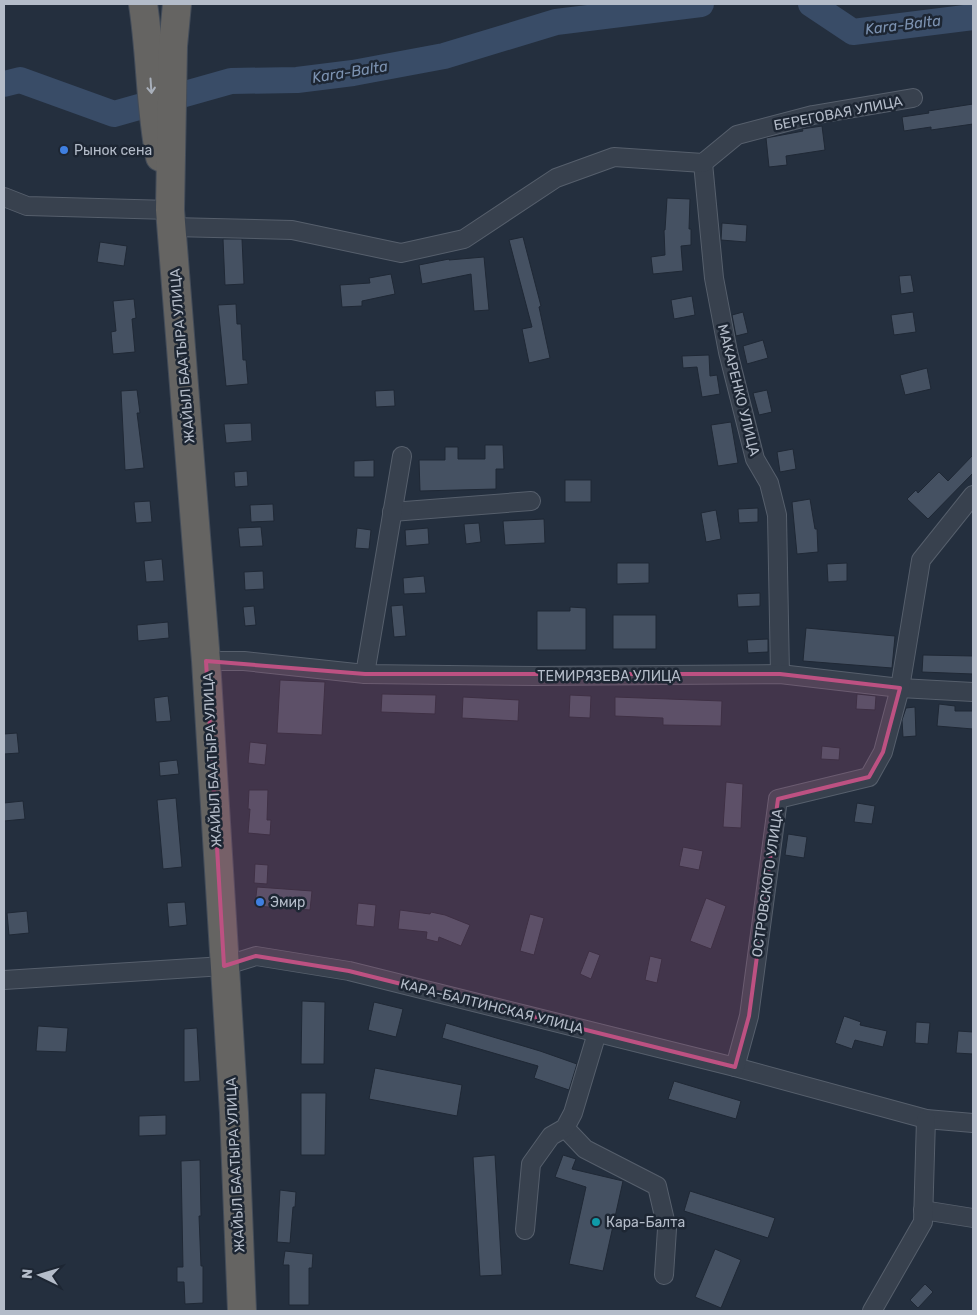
<svg xmlns="http://www.w3.org/2000/svg" width="977" height="1315" font-family="Rubik,sans-serif">
<rect width="100%" height="100%" fill="#242f3e"/>
<g fill="none" stroke-linecap="round" stroke-linejoin="round">
<g stroke="#394c67" stroke-width="26">
<path d="M 811,4 L 853,32 L 973,17"/>
<path d="M 4,84 L 20,80 L 114,114 L 231,81 L 297,80 L 353,73 L 444,56 L 556,22 L 701,4"/>
</g>
</g>
<g fill="#455162" stroke="#1f2835">
<path d="M 973,104 L 973,124 L 931,130 L 931,127 L 904,131 L 902,117 L 929,113 L 928,111 Z"/>
<path d="M 822,126 L 825,150 L 786,156 L 787,165 L 769,167 L 766,138 L 803,131 L 802,129 Z"/>
<path d="M 667,198 L 690,199 L 689,229 L 691,229 L 691,245 L 681,246 L 683,271 L 653,274 L 651,257 L 665,255 L 664,230 L 665,230 Z"/>
<path d="M 722,223 L 747,225 L 746,242 L 721,240 Z"/>
<path d="M 523,237 L 541,306 L 539,307 L 550,358 L 529,363 L 522,329 L 532,327 L 509,240 Z"/>
<path d="M 223,239 L 242,239 L 244,284 L 225,285 Z"/>
<path d="M 100,242 L 127,246 L 124,266 L 97,262 Z"/>
<path d="M 484,257 L 489,310 L 474,311 L 471,274 L 422,284 L 419,265 L 449,259 L 449,260 Z"/>
<path d="M 391,274 L 395,294 L 362,301 L 362,306 L 342,307 L 340,285 L 370,283 L 369,278 Z"/>
<path d="M 911,275 L 914,292 L 901,294 L 899,276 Z"/>
<path d="M 692,296 L 695,315 L 674,319 L 671,300 Z"/>
<path d="M 134,299 L 136,318 L 132,319 L 135,352 L 113,354 L 111,332 L 116,331 L 113,301 Z"/>
<path d="M 236,304 L 237,324 L 241,324 L 243,360 L 246,360 L 248,384 L 226,386 L 218,305 Z"/>
<path d="M 743,312 L 748,333 L 736,336 L 732,315 Z"/>
<path d="M 913,312 L 916,332 L 894,335 L 891,315 Z"/>
<path d="M 763,340 L 768,358 L 747,364 L 743,346 Z"/>
<path d="M 709,355 L 710,376 L 717,375 L 720,394 L 702,397 L 697,367 L 683,368 L 682,356 Z"/>
<path d="M 927,368 L 931,389 L 905,395 L 900,375 Z"/>
<path d="M 137,390 L 140,413 L 137,413 L 144,468 L 125,470 L 121,391 Z"/>
<path d="M 394,390 L 395,406 L 376,407 L 375,391 Z"/>
<path d="M 767,390 L 772,412 L 759,415 L 753,393 Z"/>
<path d="M 731,422 L 738,463 L 718,466 L 711,425 Z"/>
<path d="M 251,423 L 252,441 L 226,443 L 224,424 Z"/>
<path d="M 485,445 L 503,445 L 504,469 L 496,469 L 496,489 L 420,491 L 419,460 L 445,460 L 445,447 L 458,447 L 458,459 L 485,459 Z"/>
<path d="M 793,449 L 796,469 L 780,472 L 777,452 Z"/>
<path d="M 973,455 L 973,473 L 928,519 L 907,499 L 916,490 L 918,493 L 939,472 L 948,481 Z"/>
<path d="M 374,460 L 374,477 L 354,477 L 354,461 Z"/>
<path d="M 247,471 L 248,486 L 235,487 L 234,472 Z"/>
<rect x="565" y="480" width="26" height="22"/>
<path d="M 810,499 L 815,529 L 817,529 L 818,552 L 797,554 L 792,502 Z"/>
<path d="M 150,501 L 152,522 L 136,523 L 134,502 Z"/>
<path d="M 273,504 L 274,521 L 251,522 L 250,505 Z"/>
<path d="M 758,508 L 758,522 L 739,523 L 738,509 Z"/>
<path d="M 716,510 L 721,539 L 706,542 L 701,513 Z"/>
<path d="M 544,519 L 545,543 L 505,545 L 503,521 Z"/>
<path d="M 479,523 L 481,542 L 466,544 L 464,524 Z"/>
<path d="M 261,527 L 263,546 L 240,547 L 238,528 Z"/>
<path d="M 357,528 L 371,530 L 369,549 L 355,548 Z"/>
<path d="M 428,528 L 429,544 L 406,546 L 405,530 Z"/>
<path d="M 162,559 L 164,581 L 146,582 L 144,561 Z"/>
<path d="M 617,563 L 649,563 L 649,583 L 617,584 Z"/>
<path d="M 847,563 L 847,581 L 828,582 L 827,564 Z"/>
<path d="M 263,571 L 264,589 L 245,590 L 244,572 Z"/>
<path d="M 424,576 L 426,593 L 404,594 L 403,578 Z"/>
<path d="M 760,593 L 760,606 L 738,607 L 737,594 Z"/>
<path d="M 403,605 L 406,636 L 394,637 L 391,606 Z"/>
<path d="M 254,606 L 256,625 L 245,626 L 243,607 Z"/>
<path d="M 570,607 L 586,608 L 586,650 L 537,650 L 537,611 L 570,611 Z"/>
<rect x="613" y="615" width="43" height="34"/>
<path d="M 168,622 L 169,638 L 138,641 L 137,625 Z"/>
<path d="M 806,628 L 895,636 L 892,668 L 803,661 Z"/>
<path d="M 768,639 L 768,652 L 748,653 L 747,640 Z"/>
<path d="M 923,655 L 973,656 L 973,674 L 922,672 Z"/>
<path d="M 280,680 L 325,682 L 322,735 L 277,733 Z"/>
<path d="M 382,694 L 436,695 L 435,714 L 381,712 Z"/>
<path d="M 857,694 L 876,696 L 875,710 L 856,709 Z"/>
<path d="M 570,695 L 591,696 L 590,718 L 569,717 Z"/>
<path d="M 168,696 L 171,721 L 156,722 L 154,698 Z"/>
<path d="M 463,697 L 519,700 L 518,721 L 462,718 Z"/>
<path d="M 615,697 L 722,701 L 721,726 L 663,725 L 663,718 L 615,716 Z"/>
<path d="M 939,704 L 955,706 L 955,711 L 973,711 L 973,729 L 937,726 Z"/>
<path d="M 915,707 L 916,736 L 903,737 L 902,720 L 906,708 Z"/>
<path d="M 17,733 L 19,753 L 4,754 L 4,734 Z"/>
<path d="M 250,742 L 267,744 L 265,765 L 248,763 Z"/>
<path d="M 822,746 L 840,748 L 839,760 L 821,759 Z"/>
<path d="M 177,760 L 179,774 L 160,776 L 159,762 Z"/>
<path d="M 726,782 L 743,784 L 741,828 L 723,827 Z"/>
<path d="M 249,790 L 268,790 L 267,820 L 271,820 L 270,835 L 248,833 L 250,809 L 248,809 Z"/>
<path d="M 176,798 L 182,867 L 163,869 L 157,800 Z"/>
<path d="M 23,801 L 25,819 L 4,821 L 4,803 Z"/>
<path d="M 857,803 L 875,806 L 872,824 L 854,822 Z"/>
<path d="M 788,834 L 807,837 L 804,858 L 785,855 Z"/>
<path d="M 683,847 L 703,851 L 699,870 L 679,866 Z"/>
<path d="M 255,864 L 268,865 L 267,884 L 254,883 Z"/>
<path d="M 257,887 L 312,891 L 310,910 L 255,906 Z"/>
<path d="M 706,898 L 726,906 L 711,949 L 690,941 Z"/>
<path d="M 185,902 L 187,925 L 169,927 L 167,903 Z"/>
<path d="M 358,903 L 376,905 L 374,927 L 356,925 Z"/>
<path d="M 400,910 L 430,914 L 431,912 L 445,915 L 470,925 L 461,946 L 439,937 L 438,942 L 426,939 L 427,932 L 398,929 Z"/>
<path d="M 27,911 L 29,933 L 9,935 L 7,913 Z"/>
<path d="M 530,914 L 544,918 L 534,955 L 520,951 Z"/>
<path d="M 589,951 L 600,955 L 591,979 L 580,974 Z"/>
<path d="M 650,956 L 662,959 L 657,983 L 645,980 Z"/>
<path d="M 302,1001 L 325,1002 L 324,1064 L 301,1064 Z"/>
<path d="M 374,1002 L 403,1009 L 396,1037 L 368,1030 Z"/>
<path d="M 844,1016 L 861,1022 L 860,1025 L 887,1031 L 883,1047 L 855,1040 L 852,1049 L 835,1043 Z"/>
<path d="M 916,1022 L 930,1023 L 928,1044 L 915,1043 Z"/>
<path d="M 446,1023 L 540,1051 L 577,1064 L 569,1090 L 534,1078 L 538,1066 L 442,1038 Z"/>
<path d="M 38,1026 L 68,1028 L 66,1052 L 36,1051 Z"/>
<path d="M 197,1028 L 200,1081 L 184,1082 L 184,1029 Z"/>
<path d="M 958,1031 L 973,1032 L 973,1054 L 956,1053 Z"/>
<path d="M 375,1068 L 462,1085 L 457,1116 L 369,1099 Z"/>
<path d="M 674,1081 L 741,1101 L 736,1119 L 668,1099 Z"/>
<path d="M 301,1093 L 326,1093 L 325,1155 L 301,1155 Z"/>
<path d="M 166,1115 L 166,1135 L 139,1136 L 139,1116 Z"/>
<path d="M 495,1155 L 502,1275 L 480,1276 L 473,1157 Z"/>
<path d="M 563,1155 L 576,1159 L 572,1169 L 623,1181 L 603,1271 L 569,1264 L 586,1187 L 555,1177 Z"/>
<path d="M 200,1160 L 201,1216 L 199,1216 L 201,1266 L 203,1266 L 203,1303 L 185,1304 L 184,1282 L 177,1282 L 177,1267 L 183,1267 L 181,1161 Z"/>
<path d="M 280,1190 L 296,1192 L 295,1207 L 293,1207 L 290,1243 L 277,1242 Z"/>
<path d="M 690,1191 L 775,1218 L 768,1238 L 684,1211 Z"/>
<path d="M 715,1249 L 741,1260 L 721,1308 L 695,1297 Z"/>
<path d="M 285,1251 L 313,1254 L 312,1268 L 309,1268 L 309,1305 L 289,1305 L 289,1265 L 283,1265 Z"/>
<path d="M 925,1284 L 933,1292 L 918,1308 L 910,1300 Z"/>
</g>
<g fill="none" stroke-linecap="round" stroke-linejoin="round">
<g stroke="#565f6c" stroke-width="20">
<g id="minor">
<path d="M 703,163 L 714,278 L 728,352 L 755,459 L 769,483 L 777,515 L 780,674"/>
<path d="M 4,197 L 27,206 L 170,210"/>
<path d="M 172,227 L 292,230 L 401,253 L 464,239 L 556,178 L 614,157 L 703,163 L 737,135 L 813,115 L 913,98"/>
<path d="M 392,512 L 531,501"/>
<path d="M 206,661 L 244,661 L 365,674 L 535,676 L 780,674 L 900,688 L 973,692"/>
<path d="M 365,674 L 402,456"/>
<path d="M 4,980 L 224,966 L 256,956 L 349,971 L 735,1067 L 926,1119 L 973,1123"/>
<path d="M 735,1067 L 749,1016 L 778,799 L 869,777 L 883,752 L 900,688 L 921,560 L 973,495"/>
<path d="M 565,1128 L 585,1149 L 657,1186 L 667,1229 L 664,1275"/>
<path d="M 923,1210 L 973,1218"/>
<path d="M 525,1230 L 531,1164 L 551,1136 L 565,1128 L 573,1113 L 597,1033"/>
<path d="M 872,1311 L 923,1222 L 926,1119"/>
</g>
</g>
<g stroke="#434c59" stroke-width="30">
<g id="trunk">
<path d="M 143,4 C 151,55 150,107 160,157"/>
<path d="M 177,4 L 173,46 L 170,210 L 206,661 L 234,1113 L 242,1311"/>
</g>
</g>
<use href="#minor" stroke="#38414e" stroke-width="18"/>
<use href="#trunk" stroke="#656462" stroke-width="28"/>
</g>
<defs><path id="oneway-shaft" d="M-6 0H5M1.5-3L5.5 0L1.5 3" fill="none" stroke-width="1.6" stroke-linecap="round" stroke-linejoin="round" transform="scale(1.25)"/></defs>
<use stroke="#a8afba" href="#oneway-shaft" transform="translate(151 86) rotate(86)"/>
<path fill="#bd5182" fill-opacity="0.2" stroke="#bd5182" stroke-width="4" stroke-linejoin="round" d="M 206,661 L 365,674 L 780,674 L 900,688 L 883,752 L 869,777 L 778,799 L 749,1016 L 735,1067 L 349,971 L 256,956 L 224,966 Z"/>
<g fill="#3f7fe0" stroke="#1d2633" stroke-width="2">
<circle cx="64" cy="150" r="5"/>
<circle cx="260" cy="902" r="5"/>
</g>
<circle fill="#0f9aa8" stroke="#1d2633" stroke-width="2" cx="596" cy="1222" r="5"/>
<g text-anchor="middle" stroke-width="5" stroke-linejoin="round" paint-order="stroke">
<g font-size="14" fill="#b4bcc9" stroke="#1d2633">
<text transform="translate(838 113) rotate(-11)" y="5">БЕРЕГОВАЯ УЛИЦА</text>
<text transform="translate(182 356) rotate(-95)" y="5">ЖАЙЫЛ БААТЫРА УЛИЦА</text>
<text transform="translate(739 390) rotate(76)" y="5">МАКАРЕНКО УЛИЦА</text>
<text x="609" y="681">ТЕМИРЯЗЕВА УЛИЦА</text>
<text transform="translate(212 760) rotate(-93)" y="5">ЖАЙЫЛ БААТЫРА УЛИЦА</text>
<text transform="translate(767 883) rotate(-82)" y="5">ОСТРОВСКОГО УЛИЦА</text>
<text transform="translate(492 1006) rotate(14)" y="5">КАРА-БАЛТИНСКАЯ УЛИЦА</text>
<text transform="translate(235 1165) rotate(-93)" y="5">ЖАЙЫЛ БААТЫРА УЛИЦА</text>
</g>
<g font-size="14" fill="#b4bcc9" stroke="#1d2633" text-anchor="start">
<text x="74" y="155">Рынок сена</text>
<text x="270" y="907">Эмир</text>
<text x="606" y="1227">Кара-Балта</text>
</g>
<g font-size="15" font-style="italic" fill="#7c92b1" stroke="#1d2633">
<text transform="translate(903 25) rotate(-7)" y="5">Kara-Balta</text>
<text transform="translate(350 72) rotate(-9)" y="5">Kara-Balta</text>
</g>
</g>
<rect width="977" height="1315" fill="none" stroke="#b4bcc9" stroke-width="10"/>
<g transform="translate(40 1275) rotate(275)" stroke="#1d2633" stroke-width="4" paint-order="stroke">
<path d="M0-4L9 19L0 12L-9 19Z" fill="#b4bcc9"/>
<text y="-8" font-size="14" font-weight="bold" text-anchor="middle" fill="#b4bcc9">N</text>
</g>
</svg>
